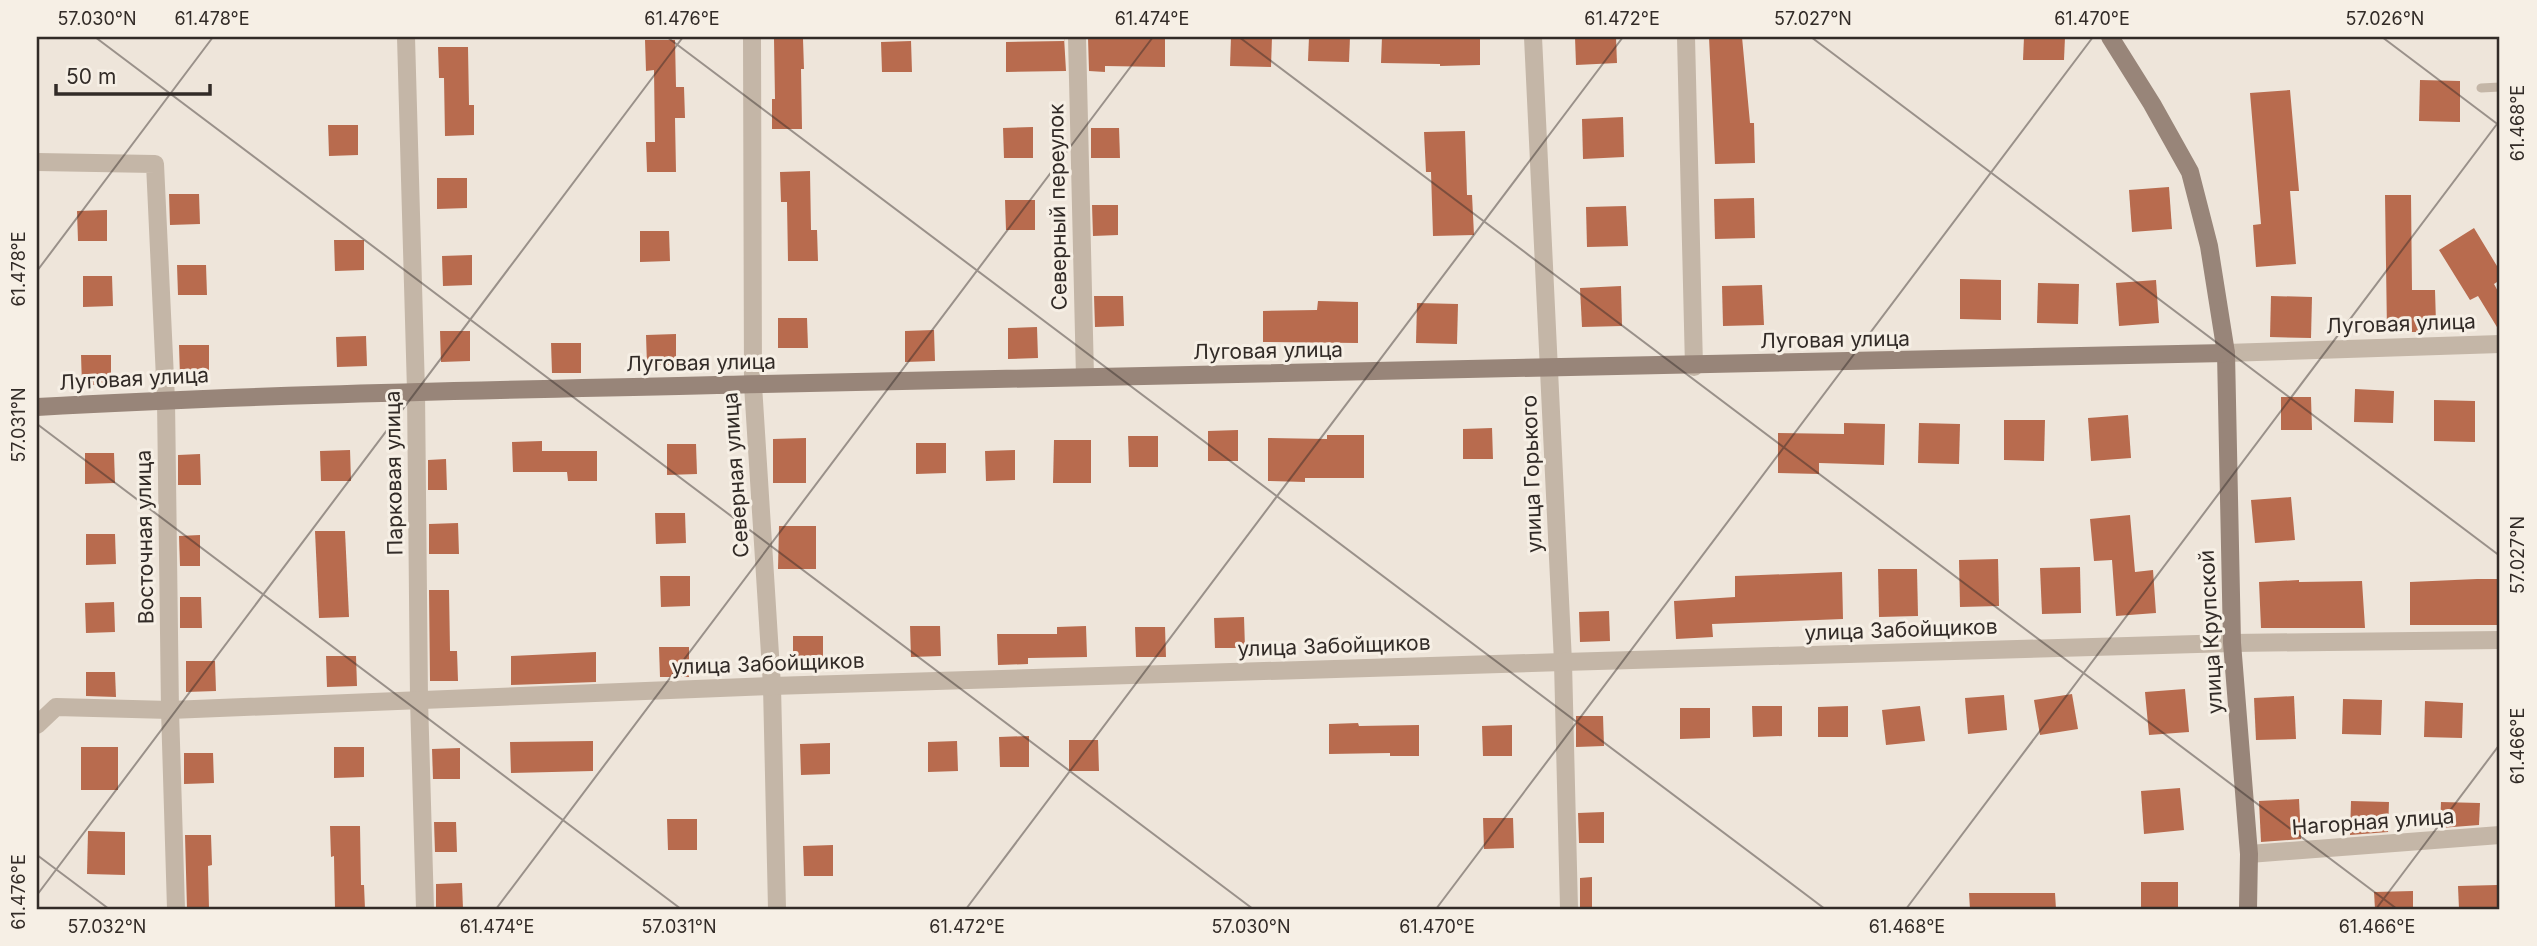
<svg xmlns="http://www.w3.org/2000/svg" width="2537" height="946" font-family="Inter,sans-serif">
<rect width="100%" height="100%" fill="#eee5da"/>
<g fill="#b86b4e">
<path d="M 1064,37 L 1066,71 L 1006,72 L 1006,42 L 1064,41 Z"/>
<path d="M 1088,37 L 1165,37 L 1165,67 L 1105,66 L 1105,72 L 1089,71 Z"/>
<path d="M 1231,37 L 1272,37 L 1271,67 L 1230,66 Z"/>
<path d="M 1309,37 L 1350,37 L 1349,62 L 1308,61 Z"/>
<path d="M 1382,37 L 1480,37 L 1480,65 L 1440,66 L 1440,64 L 1381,63 Z"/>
<path d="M 1575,37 L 1616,37 L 1617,63 L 1576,65 Z"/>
<path d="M 1709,37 L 1742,37 L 1750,123 L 1754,123 L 1755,163 L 1715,164 Z"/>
<path d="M 2024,37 L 2065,37 L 2064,60 L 2023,60 Z"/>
<path d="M 774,39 L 803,39 L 804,69 L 801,69 L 802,129 L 772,129 L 772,99 L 775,99 Z"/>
<path d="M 645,40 L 675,40 L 676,87 L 684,87 L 685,118 L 675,118 L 676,172 L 647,172 L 646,142 L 655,142 L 654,70 L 646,71 Z"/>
<path d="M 911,41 L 912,72 L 882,72 L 881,42 Z"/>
<path d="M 438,47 L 468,47 L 469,105 L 474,105 L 474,135 L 445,136 L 444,78 L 439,78 Z"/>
<path d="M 2420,80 L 2460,81 L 2460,122 L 2419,121 Z"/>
<path d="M 2290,90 L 2299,191 L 2290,191 L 2296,264 L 2256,267 L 2253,225 L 2261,224 L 2250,93 Z"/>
<path d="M 1623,117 L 1624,157 L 1583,159 L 1582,119 Z"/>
<path d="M 328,125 L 358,125 L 358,155 L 329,156 Z"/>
<path d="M 1033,127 L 1033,158 L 1004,158 L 1003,128 Z"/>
<path d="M 1091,128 L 1119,128 L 1120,158 L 1091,158 Z"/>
<path d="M 1465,131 L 1467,195 L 1472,195 L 1474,235 L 1433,236 L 1431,172 L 1426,172 L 1424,132 Z"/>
<path d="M 810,171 L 811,230 L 817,230 L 818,261 L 788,261 L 787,202 L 781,202 L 780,172 Z"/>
<path d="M 437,178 L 467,178 L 467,208 L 437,209 Z"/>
<path d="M 2169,187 L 2172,229 L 2132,232 L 2129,190 Z"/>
<path d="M 169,194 L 199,194 L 200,224 L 170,225 Z"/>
<path d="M 2385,195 L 2411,195 L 2412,290 L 2435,290 L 2436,323 L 2422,323 L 2422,332 L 2387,332 Z"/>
<path d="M 1754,198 L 1755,238 L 1715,239 L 1714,199 Z"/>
<path d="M 1005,200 L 1035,200 L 1035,230 L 1006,230 Z"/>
<path d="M 1092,205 L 1118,205 L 1118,235 L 1093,236 Z"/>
<path d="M 1626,206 L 1628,246 L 1587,247 L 1586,207 Z"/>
<path d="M 107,210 L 107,241 L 78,241 L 77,211 Z"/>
<path d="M 2474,228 L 2500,271 L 2500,280 L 2494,284 L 2500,295 L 2500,332 L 2478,296 L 2470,300 L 2439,250 Z"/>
<path d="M 640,231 L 669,231 L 670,261 L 640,262 Z"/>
<path d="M 334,240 L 364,240 L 364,270 L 335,271 Z"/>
<path d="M 472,255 L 472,285 L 443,286 L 442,256 Z"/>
<path d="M 177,265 L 206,265 L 207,295 L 178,295 Z"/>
<path d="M 83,276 L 112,276 L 113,306 L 83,307 Z"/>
<path d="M 1960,279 L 2001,280 L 2001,320 L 1960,319 Z"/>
<path d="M 2156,280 L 2159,323 L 2119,326 L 2116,283 Z"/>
<path d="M 2038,283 L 2079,284 L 2078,324 L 2037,323 Z"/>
<path d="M 1762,285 L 1764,325 L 1723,326 L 1722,286 Z"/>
<path d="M 1621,286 L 1622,326 L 1582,327 L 1580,288 Z"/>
<path d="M 1094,296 L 1123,296 L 1124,326 L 1095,327 Z"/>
<path d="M 2271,296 L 2312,297 L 2311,338 L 2270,337 Z"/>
<path d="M 1318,301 L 1358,302 L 1358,343 L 1263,342 L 1263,311 L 1317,310 Z"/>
<path d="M 1417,303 L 1458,304 L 1457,344 L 1416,343 Z"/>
<path d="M 778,318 L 807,318 L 808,348 L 778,348 Z"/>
<path d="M 1037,327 L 1038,358 L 1008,359 L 1008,328 Z"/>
<path d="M 934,330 L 935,361 L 905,362 L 905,331 Z"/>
<path d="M 440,331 L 470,331 L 470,361 L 441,362 Z"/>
<path d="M 676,334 L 676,365 L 647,365 L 646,335 Z"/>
<path d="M 366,336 L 367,366 L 337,367 L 336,337 Z"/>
<path d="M 551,343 L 581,343 L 581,373 L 552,373 Z"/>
<path d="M 179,345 L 209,345 L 209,375 L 180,376 Z"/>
<path d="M 81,355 L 111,355 L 111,385 L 82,385 Z"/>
<path d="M 2355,389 L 2394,391 L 2393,423 L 2354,422 Z"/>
<path d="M 2281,397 L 2311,397 L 2312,430 L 2281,430 Z"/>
<path d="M 2434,400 L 2475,401 L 2475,442 L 2434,441 Z"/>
<path d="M 2128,415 L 2131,458 L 2091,461 L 2088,418 Z"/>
<path d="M 2004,420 L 2045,420 L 2044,461 L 2004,460 Z"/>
<path d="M 1844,423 L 1885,424 L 1884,465 L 1819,463 L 1819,474 L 1778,473 L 1778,433 L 1844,434 Z"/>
<path d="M 1919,423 L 1960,424 L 1959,464 L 1918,463 Z"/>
<path d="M 1492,428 L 1493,459 L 1463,459 L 1463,429 Z"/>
<path d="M 1238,430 L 1238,461 L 1208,461 L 1208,431 Z"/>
<path d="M 1327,435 L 1364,435 L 1364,478 L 1305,478 L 1305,482 L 1268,481 L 1268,438 L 1327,439 Z"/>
<path d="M 1128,436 L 1158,436 L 1158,467 L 1129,467 Z"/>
<path d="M 806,438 L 806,483 L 773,483 L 773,439 Z"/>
<path d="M 1054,440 L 1091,440 L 1091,483 L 1053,483 Z"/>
<path d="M 542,441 L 542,451 L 597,451 L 597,481 L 568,481 L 567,472 L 513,472 L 512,442 Z"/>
<path d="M 916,443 L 946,443 L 946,473 L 916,474 Z"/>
<path d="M 667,444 L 696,444 L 697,474 L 667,475 Z"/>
<path d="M 350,450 L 351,481 L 321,481 L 320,451 Z"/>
<path d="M 1015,450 L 1015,480 L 986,481 L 985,451 Z"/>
<path d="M 85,453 L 114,453 L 115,483 L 85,484 Z"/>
<path d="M 200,454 L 201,485 L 178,485 L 178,455 Z"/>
<path d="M 446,459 L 447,490 L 428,490 L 428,460 Z"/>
<path d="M 2291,497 L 2295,540 L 2255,543 L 2251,500 Z"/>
<path d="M 655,513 L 685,513 L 686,543 L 656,544 Z"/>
<path d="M 2130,515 L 2135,572 L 2153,570 L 2156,613 L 2116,616 L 2112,560 L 2094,561 L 2090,519 Z"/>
<path d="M 458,523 L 459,554 L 429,554 L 429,524 Z"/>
<path d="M 779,526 L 816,526 L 816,569 L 778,569 Z"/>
<path d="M 315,531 L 345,531 L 349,617 L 319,618 Z"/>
<path d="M 86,534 L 115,534 L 116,564 L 86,565 Z"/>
<path d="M 200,535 L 200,566 L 180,566 L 179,536 Z"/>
<path d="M 1998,559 L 1999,606 L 1960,607 L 1959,560 Z"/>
<path d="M 2080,567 L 2081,613 L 2042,614 L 2040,568 Z"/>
<path d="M 1878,569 L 1917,569 L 1918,616 L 1879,617 Z"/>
<path d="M 1842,572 L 1843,619 L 1712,624 L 1713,637 L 1676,639 L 1674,601 L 1735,597 L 1735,576 Z"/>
<path d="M 660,576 L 690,576 L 690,606 L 661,607 Z"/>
<path d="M 2477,579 L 2500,579 L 2500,625 L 2410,625 L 2410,582 Z"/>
<path d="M 2299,580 L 2299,582 L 2362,581 L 2365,628 L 2261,628 L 2259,582 Z"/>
<path d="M 429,590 L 449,590 L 450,651 L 457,651 L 458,681 L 430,681 Z"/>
<path d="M 180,597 L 201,597 L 202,628 L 180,628 Z"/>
<path d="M 114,602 L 115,632 L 86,633 L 85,603 Z"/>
<path d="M 1609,611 L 1610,641 L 1580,642 L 1579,612 Z"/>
<path d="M 1244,617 L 1245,648 L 1215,648 L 1214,618 Z"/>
<path d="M 910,626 L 940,626 L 941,656 L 911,657 Z"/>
<path d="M 1086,626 L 1087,657 L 1028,658 L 1028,664 L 998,665 L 997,634 L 1057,634 L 1057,627 Z"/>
<path d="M 1135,627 L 1165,627 L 1166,657 L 1136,657 Z"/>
<path d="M 793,636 L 823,636 L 823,666 L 793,667 Z"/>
<path d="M 659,647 L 689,647 L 689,677 L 660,677 Z"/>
<path d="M 596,652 L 596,682 L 511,685 L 511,656 Z"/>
<path d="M 326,656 L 356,656 L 357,686 L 327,687 Z"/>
<path d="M 186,661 L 215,661 L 216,691 L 186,692 Z"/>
<path d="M 86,672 L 115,672 L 116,697 L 86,696 Z"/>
<path d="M 2185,689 L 2189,732 L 2149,735 L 2145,692 Z"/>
<path d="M 2072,694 L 2078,729 L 2040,735 L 2034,700 Z"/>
<path d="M 2004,695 L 2007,730 L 1968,734 L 1965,698 Z"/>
<path d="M 2294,696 L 2296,739 L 2256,740 L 2254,698 Z"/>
<path d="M 2343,699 L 2382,700 L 2381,735 L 2342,734 Z"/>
<path d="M 2425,701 L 2463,703 L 2462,738 L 2424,737 Z"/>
<path d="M 1752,706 L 1782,706 L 1782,736 L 1753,737 Z"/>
<path d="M 1848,706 L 1848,737 L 1818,737 L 1818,707 Z"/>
<path d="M 1920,706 L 1925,741 L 1886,745 L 1882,710 Z"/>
<path d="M 1680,708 L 1710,708 L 1710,738 L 1680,739 Z"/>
<path d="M 1576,716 L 1603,716 L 1604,746 L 1576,747 Z"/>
<path d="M 1358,723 L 1359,726 L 1419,725 L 1419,756 L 1390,756 L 1390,753 L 1329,754 L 1329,724 Z"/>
<path d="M 1512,725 L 1512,756 L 1483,756 L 1482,726 Z"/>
<path d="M 1029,736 L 1029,767 L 1000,767 L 999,737 Z"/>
<path d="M 1069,740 L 1098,740 L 1099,771 L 1069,771 Z"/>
<path d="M 593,741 L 593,771 L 511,773 L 510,742 Z"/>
<path d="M 957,741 L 958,771 L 928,772 L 928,742 Z"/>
<path d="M 830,743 L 830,774 L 801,775 L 800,744 Z"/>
<rect x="81" y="747" width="37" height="43"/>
<path d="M 334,747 L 364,747 L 364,777 L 334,778 Z"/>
<path d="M 460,748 L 460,779 L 433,779 L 432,749 Z"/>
<path d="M 184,753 L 213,753 L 214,783 L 184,784 Z"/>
<path d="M 2180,788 L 2184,830 L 2144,834 L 2141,791 Z"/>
<path d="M 2299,799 L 2301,839 L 2261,842 L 2259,801 Z"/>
<path d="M 2351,801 L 2389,802 L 2388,832 L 2350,835 Z"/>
<path d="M 2441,802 L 2480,803 L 2479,825 L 2440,828 Z"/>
<path d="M 1604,812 L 1604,843 L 1579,843 L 1578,813 Z"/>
<path d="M 1483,818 L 1513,818 L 1514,848 L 1484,849 Z"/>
<path d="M 667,819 L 697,819 L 697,850 L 668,850 Z"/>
<path d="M 434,822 L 456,822 L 457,852 L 435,852 Z"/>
<path d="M 330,826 L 360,826 L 361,885 L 364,885 L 365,909 L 335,909 L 334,856 L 331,857 Z"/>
<path d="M 88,831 L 125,832 L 125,875 L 87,874 Z"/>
<path d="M 185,835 L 211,835 L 212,865 L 208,866 L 209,909 L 187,909 Z"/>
<path d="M 833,845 L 833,876 L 804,876 L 803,846 Z"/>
<path d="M 1592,877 L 1592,908 L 1580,908 L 1580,878 Z"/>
<rect x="2141" y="882" width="37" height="27"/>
<path d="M 462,883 L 463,909 L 436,909 L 436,884 Z"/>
<path d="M 2497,885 L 2498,909 L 2459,909 L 2458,886 Z"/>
<path d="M 2413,891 L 2413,909 L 2375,909 L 2374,892 Z"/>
<path d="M 1969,893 L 2055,893 L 2056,909 L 1970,909 Z"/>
</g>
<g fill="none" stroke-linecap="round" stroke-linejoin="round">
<path stroke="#c4b6a7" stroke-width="9" d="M 2481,88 L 2500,87"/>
<g stroke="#c4b6a7" stroke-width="18">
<path d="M 406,37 L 416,391 L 419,699 L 425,909"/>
<path d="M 752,37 L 753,385 L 772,686 L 777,909"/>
<path d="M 1077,37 L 1085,377"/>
<path d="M 1533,37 L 1563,662 L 1569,909"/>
<path d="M 1686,37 L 1694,367"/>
<path d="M 37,162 L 155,164 L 166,400 L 170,710 L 176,909"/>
<path d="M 2226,353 L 2500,344"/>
<path d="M 37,725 L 56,707 L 170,710 L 772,686 L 1563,662 L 2232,643 L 2500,640"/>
<path d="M 2249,854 L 2500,835"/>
</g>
<g stroke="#988579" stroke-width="18">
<path d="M 2110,37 L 2152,104 L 2190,172 L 2209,246 L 2226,353 L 2232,643 L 2249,854 L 2248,909"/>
<path d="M 37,407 C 279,393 520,390 763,384 C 1250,373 1738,366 2226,353"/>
</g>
</g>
<path fill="none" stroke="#322b27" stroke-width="2" stroke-opacity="0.45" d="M 95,37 L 1253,909M 667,37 L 1825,909M 1239,37 L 2397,909M 1811,37 L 2500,556M 2382,37 L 2500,126M 37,271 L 213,37M 37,424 L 681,909M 37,855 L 109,909M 37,895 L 683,37M 496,909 L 1153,37M 966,909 L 1623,37M 1436,909 L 2093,37M 1906,909 L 2500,120M 2376,909 L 2500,744"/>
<g text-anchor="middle" stroke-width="6" stroke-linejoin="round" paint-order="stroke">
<g font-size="21" fill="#322b27" stroke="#f6efe5">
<text transform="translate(1058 207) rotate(-91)" y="7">Северный переулок</text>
<text transform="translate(2401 324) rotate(-2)" y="7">Луговая улица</text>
<text transform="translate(1835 340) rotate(-1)" y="7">Луговая улица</text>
<text transform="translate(1268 351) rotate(-1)" y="7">Луговая улица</text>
<text transform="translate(701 363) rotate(-1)" y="7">Луговая улица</text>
<text transform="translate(134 379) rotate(-3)" y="7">Луговая улица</text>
<text transform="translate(394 473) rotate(-91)" y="7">Парковая улица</text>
<text transform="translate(1532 474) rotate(-92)" y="7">улица Горького</text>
<text transform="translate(736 475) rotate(-94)" y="7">Северная улица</text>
<text transform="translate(145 537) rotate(-91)" y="7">Восточная улица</text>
<text transform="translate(1901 630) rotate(-2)" y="7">улица Забойщиков</text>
<text transform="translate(2211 632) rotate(-93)" y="7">улица Крупской</text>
<text transform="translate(1334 646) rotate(-2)" y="7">улица Забойщиков</text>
<text transform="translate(768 664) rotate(-2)" y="7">улица Забойщиков</text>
<text transform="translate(2373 822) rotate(-4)" y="7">Нагорная улица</text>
</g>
</g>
<rect width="2537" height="946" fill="none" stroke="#f6efe5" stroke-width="77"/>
<path d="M56 84v10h154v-10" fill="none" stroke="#322b27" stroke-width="3.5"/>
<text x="66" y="84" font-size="21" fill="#322b27" stroke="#f6efe5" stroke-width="5" paint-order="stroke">50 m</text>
<rect x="38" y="38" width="2460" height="870" fill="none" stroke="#322b27" stroke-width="2.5"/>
<g font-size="18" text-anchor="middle" fill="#322b27">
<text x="97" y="25">57.030°N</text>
<text x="212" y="25">61.478°E</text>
<text x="682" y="25">61.476°E</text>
<text x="1152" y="25">61.474°E</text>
<text x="1622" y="25">61.472°E</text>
<text x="1813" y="25">57.027°N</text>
<text x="2092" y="25">61.470°E</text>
<text x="2385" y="25">57.026°N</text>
<text transform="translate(2518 123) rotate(-90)" y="6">61.468°E</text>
<text transform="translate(19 269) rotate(-90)" y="6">61.478°E</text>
<text transform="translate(19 425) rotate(-90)" y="6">57.031°N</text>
<text transform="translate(2518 555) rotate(-90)" y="6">57.027°N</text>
<text transform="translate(2518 746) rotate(-90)" y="6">61.466°E</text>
<text transform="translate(19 892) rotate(-90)" y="6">61.476°E</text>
<text x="107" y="933">57.032°N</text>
<text x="497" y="933">61.474°E</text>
<text x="679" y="933">57.031°N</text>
<text x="967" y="933">61.472°E</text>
<text x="1251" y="933">57.030°N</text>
<text x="1437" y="933">61.470°E</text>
<text x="1907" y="933">61.468°E</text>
<text x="2377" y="933">61.466°E</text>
</g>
</svg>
